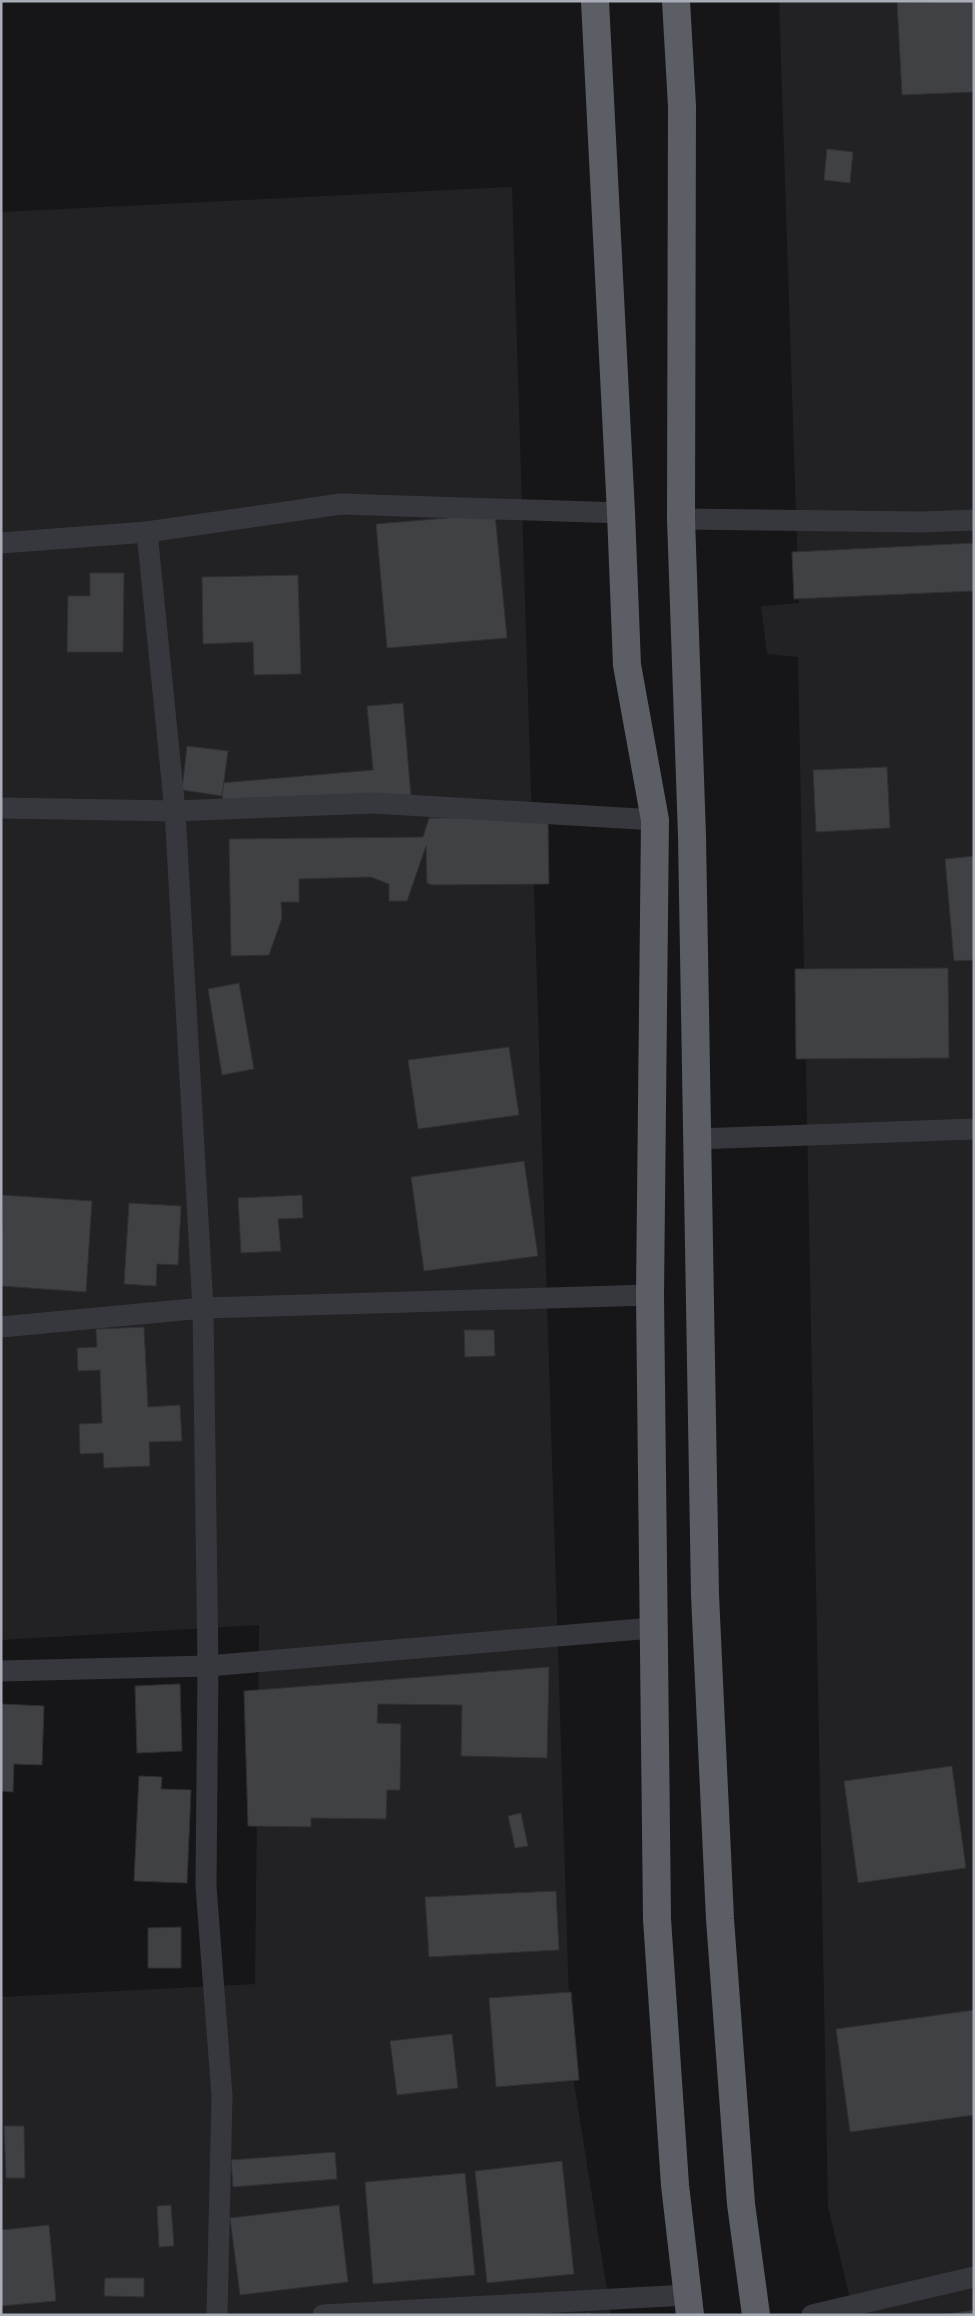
<svg xmlns="http://www.w3.org/2000/svg" width="975" height="2316" font-family="'Exo 2',sans-serif">
<rect width="100%" height="100%" fill="#161618"/>
<g fill="#222225">
<path d="M 779,1 L 974,1 L 974,2315 L 854,2315 L 828,2207 L 798,657 L 767,654 L 761,606 L 799,603 Z"/>
<path d="M 512,187 L 571,2064 L 611,2315 L 1,2315 L 1,1997 L 255,1984 L 259,1625 L 1,1640 L 1,212 Z"/>
</g>
<g fill="#404145" stroke="#303034">
<path d="M 974,1 L 974,92 L 902,95 L 897,2 Z"/>
<path d="M 827,149 L 853,152 L 850,183 L 824,180 Z"/>
<path d="M 495,514 L 507,638 L 387,648 L 376,524 Z"/>
<path d="M 974,543 L 974,591 L 794,599 L 792,552 Z"/>
<path d="M 90,573 L 124,573 L 123,652 L 67,652 L 68,596 L 90,596 Z"/>
<path d="M 298,575 L 301,674 L 254,675 L 253,642 L 203,644 L 202,577 Z"/>
<path d="M 403,703 L 411,796 L 224,812 L 221,783 L 373,770 L 367,706 Z"/>
<path d="M 187,746 L 228,751 L 222,796 L 182,790 Z"/>
<path d="M 887,767 L 890,828 L 816,832 L 813,770 Z"/>
<path d="M 535,817 L 548,822 L 549,884 L 432,885 L 427,883 L 426,846 L 407,901 L 389,901 L 389,884 L 371,877 L 299,879 L 299,902 L 281,902 L 282,918 L 269,955 L 231,956 L 229,839 L 423,837 L 429,818 Z"/>
<path d="M 974,856 L 974,960 L 954,961 L 945,859 Z"/>
<path d="M 948,968 L 949,1058 L 796,1059 L 795,969 Z"/>
<path d="M 239,983 L 254,1069 L 222,1075 L 208,989 Z"/>
<path d="M 509,1047 L 519,1115 L 418,1129 L 408,1060 Z"/>
<path d="M 524,1161 L 538,1256 L 424,1271 L 411,1177 Z"/>
<path d="M 2,1195 L 92,1201 L 86,1292 L 1,1286 Z"/>
<path d="M 302,1195 L 303,1218 L 278,1219 L 281,1251 L 241,1253 L 238,1198 Z"/>
<path d="M 129,1203 L 181,1206 L 178,1265 L 157,1264 L 156,1286 L 124,1284 Z"/>
<path d="M 144,1327 L 148,1407 L 180,1405 L 182,1441 L 149,1442 L 150,1466 L 104,1468 L 103,1453 L 80,1454 L 79,1424 L 102,1423 L 100,1370 L 78,1371 L 77,1348 L 97,1347 L 96,1329 Z"/>
<path d="M 464,1330 L 494,1330 L 495,1356 L 465,1357 Z"/>
<path d="M 549,1667 L 547,1758 L 461,1756 L 462,1705 L 378,1704 L 377,1723 L 401,1724 L 400,1790 L 387,1790 L 386,1819 L 311,1818 L 311,1827 L 248,1826 L 244,1691 Z"/>
<path d="M 180,1684 L 182,1751 L 137,1753 L 135,1686 Z"/>
<path d="M 1,1704 L 44,1706 L 42,1765 L 14,1764 L 13,1792 L 1,1791 Z"/>
<path d="M 952,1766 L 966,1868 L 858,1883 L 844,1781 Z"/>
<path d="M 139,1776 L 162,1777 L 161,1789 L 191,1790 L 187,1883 L 134,1881 Z"/>
<path d="M 521,1813 L 528,1846 L 515,1848 L 508,1816 Z"/>
<path d="M 556,1891 L 559,1950 L 429,1957 L 425,1897 Z"/>
<path d="M 181,1927 L 181,1968 L 148,1968 L 148,1928 Z"/>
<path d="M 571,1992 L 579,2080 L 496,2087 L 489,1998 Z"/>
<path d="M 974,2010 L 974,2115 L 850,2132 L 836,2029 Z"/>
<path d="M 452,2034 L 458,2088 L 397,2095 L 390,2041 Z"/>
<path d="M 4,2126 L 24,2126 L 25,2178 L 6,2178 Z"/>
<path d="M 335,2152 L 337,2179 L 233,2187 L 231,2160 Z"/>
<path d="M 562,2161 L 574,2274 L 487,2283 L 475,2171 Z"/>
<path d="M 465,2173 L 475,2275 L 373,2284 L 365,2182 Z"/>
<path d="M 171,2205 L 174,2246 L 159,2247 L 157,2206 Z"/>
<path d="M 339,2205 L 348,2282 L 240,2295 L 230,2218 Z"/>
<path d="M 49,2225 L 56,2301 L 1,2306 L 1,2230 Z"/>
<path d="M 105,2278 L 144,2278 L 144,2297 L 104,2296 Z"/>
<path d="M 974,2310 L 974,2315 L 942,2315 Z"/>
<path d="M 590,2313 L 590,2315 L 558,2315 Z"/>
</g>
<g fill="none" stroke-linecap="round" stroke-linejoin="round">
<g stroke="#37383d" stroke-width="21">
<path d="M 681,519 L 923,522 L 974,520"/>
<path d="M 147,532 L 175,811 L 203,1308 L 208,1666 L 206,1886 L 222,2096 L 217,2315"/>
<path d="M 1,543 L 147,532 L 341,504 L 621,513"/>
<path d="M 1,808 L 175,811 L 373,803 L 655,820"/>
<path d="M 697,1139 L 974,1129"/>
<path d="M 1,1327 L 203,1308 L 650,1295"/>
<path d="M 1,1671 L 208,1666 L 652,1628"/>
<path d="M 323,2315 L 687,2295"/>
<path d="M 812,2315 L 974,2277"/>
</g>
<g stroke="#5b5e65" stroke-width="28">
<path d="M 595,1 L 621,513 L 627,665 L 655,820 L 650,1295 L 657,1919 L 675,2185 L 690,2315"/>
<path d="M 676,1 L 682,106 L 681,519 L 692,836 L 705,1595 L 720,1919 L 741,2204 L 756,2315"/>
</g>
</g>
<rect width="975" height="2316" fill="none" stroke="#a8adb8" stroke-width="5"/>
</svg>
